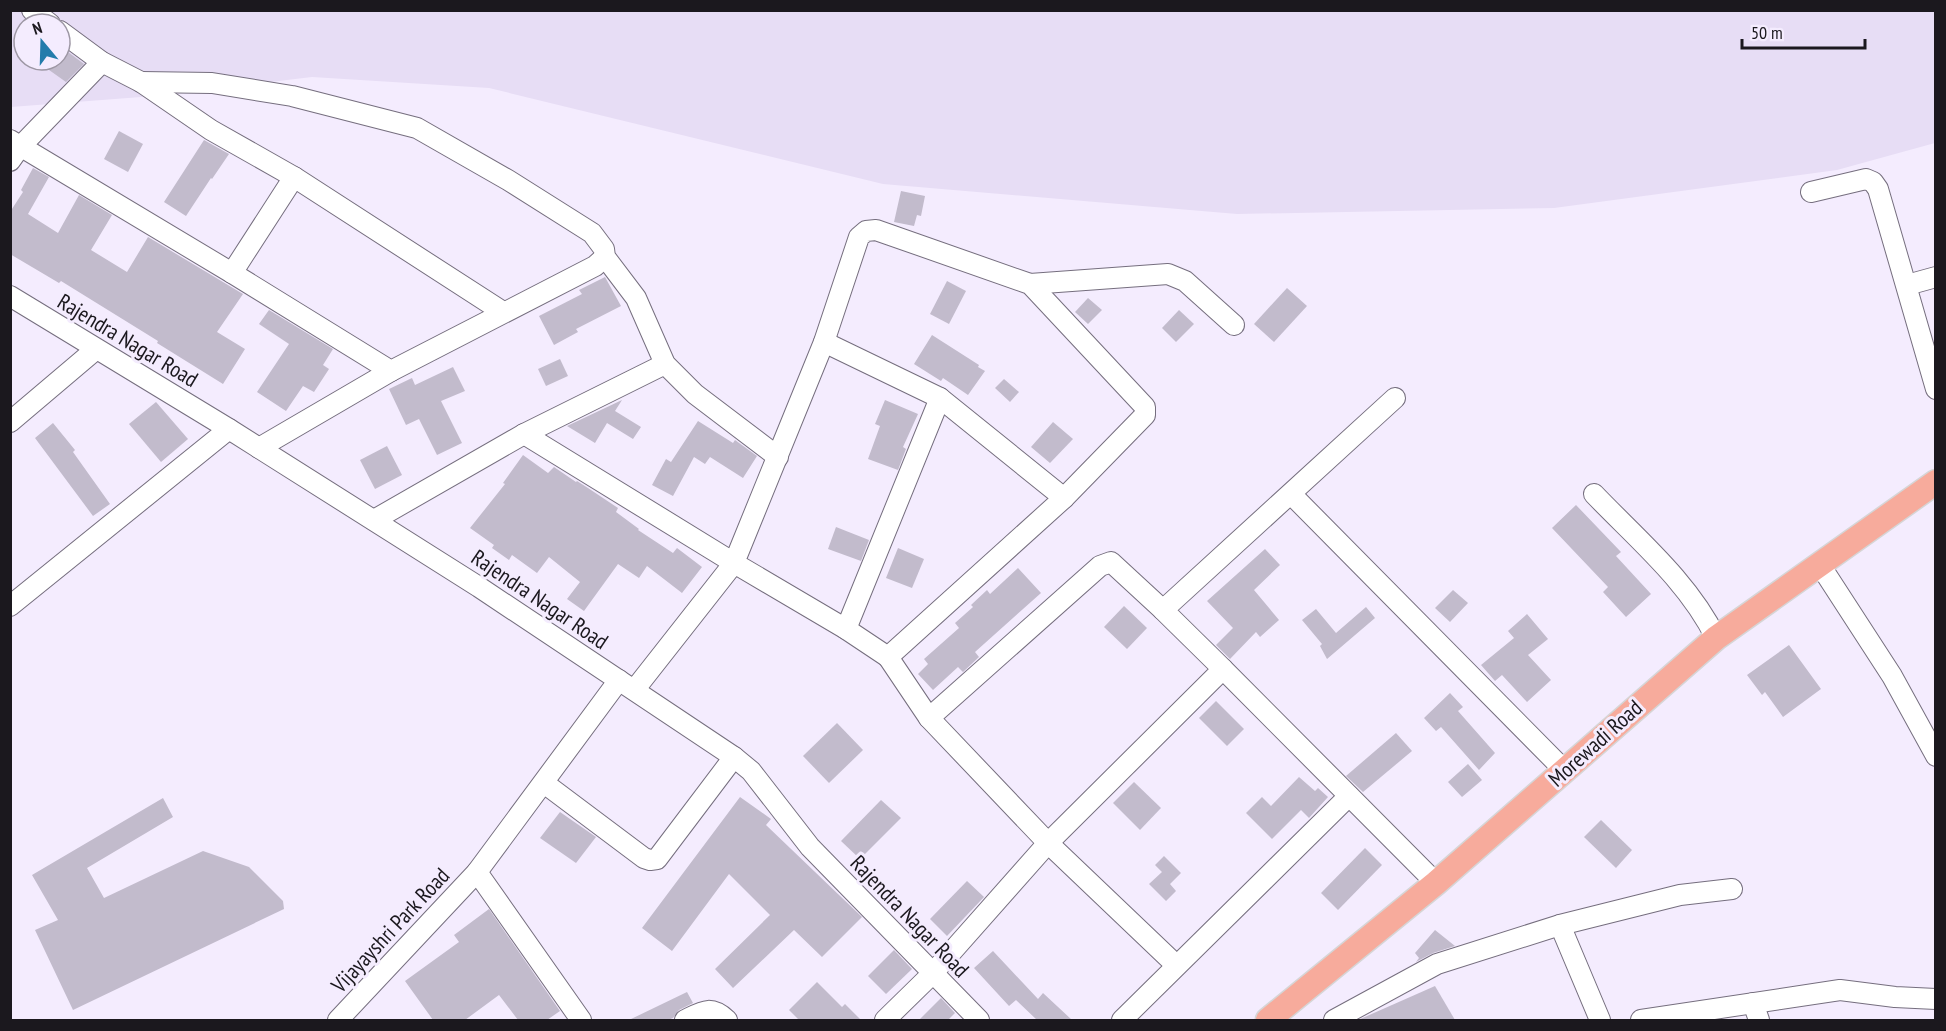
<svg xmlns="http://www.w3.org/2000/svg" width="1946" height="1031" font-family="'PT Sans Narrow',sans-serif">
<rect width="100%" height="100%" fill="#f4ecfe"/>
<path fill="#e7ddf5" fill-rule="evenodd" d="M 11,11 L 1935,11 L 1935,143 L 1837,170 L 1554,208 L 1237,214 L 883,184 L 489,88 L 312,77 L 154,96 L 11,107 ZM 24,24 L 60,24 L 60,60 L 24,60 Z"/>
<g fill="#c2bbcc">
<path d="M 60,46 L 84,64 L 66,82 L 35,60 L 60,60 Z"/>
<path d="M 119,131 L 143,144 L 128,172 L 104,159 Z"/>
<path d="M 204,140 L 229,154 L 212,179 L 211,178 L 186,216 L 164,202 Z"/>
<path d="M 33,168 L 49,177 L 28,214 L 58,233 L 79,195 L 112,215 L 91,250 L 127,272 L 148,237 L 243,294 L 217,332 L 245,349 L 223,384 L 157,343 L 158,341 L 61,281 L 59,283 L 10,254 L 10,212 L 23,192 L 21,190 Z"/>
<path d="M 901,191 L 925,196 L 921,216 L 917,215 L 914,226 L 894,222 Z"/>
<path d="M 605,277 L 621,306 L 576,329 L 578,332 L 554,345 L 539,316 L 582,294 L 579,290 Z"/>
<path d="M 947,281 L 966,291 L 949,324 L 930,314 Z"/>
<path d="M 1287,288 L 1307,306 L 1274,342 L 1254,324 Z"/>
<path d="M 1088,298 L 1102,310 L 1088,324 L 1075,312 Z"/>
<path d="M 269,310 L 333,349 L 323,365 L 329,369 L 314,392 L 303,386 L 286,411 L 257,392 L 289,344 L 259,324 Z"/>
<path d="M 1179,310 L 1194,324 L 1176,342 L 1162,328 Z"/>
<path d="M 932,335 L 979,365 L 978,367 L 985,371 L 968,395 L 943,378 L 941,381 L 914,364 Z"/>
<path d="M 560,359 L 568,376 L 546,386 L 538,369 Z"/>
<path d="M 453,367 L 465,391 L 441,401 L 462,443 L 437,455 L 419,419 L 406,425 L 389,389 L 412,378 L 415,385 Z"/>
<path d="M 1004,379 L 1019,392 L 1010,402 L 995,388 Z"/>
<path d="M 622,400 L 615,411 L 641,427 L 633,439 L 607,423 L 595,443 L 567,426 Z"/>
<path d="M 885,400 L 918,414 L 903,447 L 906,449 L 898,470 L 868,459 L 880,426 L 875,424 Z"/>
<path d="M 156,402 L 188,439 L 161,462 L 129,424 Z"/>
<path d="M 698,421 L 733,443 L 735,440 L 757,456 L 743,478 L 710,457 L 705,464 L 694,457 L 673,496 L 652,485 L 666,459 L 671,462 Z"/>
<path d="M 1053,422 L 1073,439 L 1050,463 L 1031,447 Z"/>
<path d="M 53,423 L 75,450 L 73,452 L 110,504 L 93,516 L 35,438 Z"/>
<path d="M 387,446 L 402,475 L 375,489 L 360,460 Z"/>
<path d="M 523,455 L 548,473 L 554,467 L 576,482 L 577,481 L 588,488 L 618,508 L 616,512 L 639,529 L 638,530 L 673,553 L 677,548 L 702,567 L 682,593 L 647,566 L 639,578 L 618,564 L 584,611 L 567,599 L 580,582 L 549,557 L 537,573 L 512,555 L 509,560 L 492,548 L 494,545 L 470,528 L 505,484 L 503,483 Z"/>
<path d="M 1576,505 L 1621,552 L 1616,556 L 1651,594 L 1626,617 L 1603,592 L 1608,587 L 1552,528 Z"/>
<path d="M 836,527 L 869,540 L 861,561 L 828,549 Z"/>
<path d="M 898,548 L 924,559 L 912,588 L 886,578 Z"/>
<path d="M 1265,549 L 1280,565 L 1254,590 L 1279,620 L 1260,637 L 1256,632 L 1230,659 L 1216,645 L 1233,628 L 1207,601 Z"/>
<path d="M 1018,568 L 1041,593 L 975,652 L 979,657 L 963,672 L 958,667 L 933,690 L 918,674 L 928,664 L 924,659 L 959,628 L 955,623 L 973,607 L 971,605 L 987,590 L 990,594 Z"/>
<path d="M 1453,590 L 1468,603 L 1450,622 L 1435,608 Z"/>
<path d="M 1124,606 L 1147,628 L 1127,649 L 1104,627 Z"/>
<path d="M 1366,607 L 1375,618 L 1327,659 L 1320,646 L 1322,644 L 1302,620 L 1316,609 L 1336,633 Z"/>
<path d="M 1527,614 L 1548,639 L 1528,655 L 1551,680 L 1527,702 L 1502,675 L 1495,681 L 1481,665 L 1514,638 L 1508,631 Z"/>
<path d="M 1789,645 L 1821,689 L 1783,717 L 1765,692 L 1762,695 L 1747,675 Z"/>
<path d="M 1450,693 L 1463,707 L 1458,711 L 1495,753 L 1479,770 L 1441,727 L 1436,731 L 1424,718 Z"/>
<path d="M 1216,701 L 1244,729 L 1227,746 L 1199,718 Z"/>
<path d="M 837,723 L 863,750 L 829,783 L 803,756 Z"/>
<path d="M 1396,733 L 1412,751 L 1363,792 L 1346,776 Z"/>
<path d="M 1468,764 L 1482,780 L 1462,797 L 1448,782 Z"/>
<path d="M 1299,777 L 1315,791 L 1318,788 L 1328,797 L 1309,818 L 1301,810 L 1272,839 L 1246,813 L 1262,797 L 1271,806 Z"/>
<path d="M 1134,782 L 1161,808 L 1140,830 L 1113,803 Z"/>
<path d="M 740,797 L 771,819 L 766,825 L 862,917 L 822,957 L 794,930 L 733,988 L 715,969 L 770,915 L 729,874 L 672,951 L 642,928 Z"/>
<path d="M 163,798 L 173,817 L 87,868 L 104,898 L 203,851 L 249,867 L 283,901 L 284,909 L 73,1010 L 35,930 L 58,920 L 32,875 Z"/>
<path d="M 881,800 L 901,818 L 860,859 L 841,841 Z"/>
<path d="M 560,812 L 596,837 L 576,863 L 540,838 Z"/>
<path d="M 1601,820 L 1632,850 L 1616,868 L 1584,837 Z"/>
<path d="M 1365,848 L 1382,865 L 1338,910 L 1321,893 Z"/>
<path d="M 1164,856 L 1181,873 L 1170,884 L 1176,891 L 1166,901 L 1149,884 L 1162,872 L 1155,865 Z"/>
<path d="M 967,881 L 984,897 L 947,936 L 930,919 Z"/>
<path d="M 489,909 L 560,1011 L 547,1020 L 518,1020 L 499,995 L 465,1020 L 433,1020 L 405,981 L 459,942 L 454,935 Z"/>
<path d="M 1435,930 L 1455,946 L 1433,953 L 1416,962 L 1419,958 L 1415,953 Z"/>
<path d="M 894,950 L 912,969 L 886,994 L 868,976 Z"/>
<path d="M 993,951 L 1038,999 L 1043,993 L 1072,1020 L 1037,1020 L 1016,1000 L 1009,1006 L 974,968 Z"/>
<path d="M 817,982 L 842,1007 L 845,1004 L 861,1020 L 799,1020 L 789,1010 Z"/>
<path d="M 1435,986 L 1455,1020 L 1358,1020 Z"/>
<path d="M 687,992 L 693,1003 L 679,1010 L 673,1018 L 668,1020 L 629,1020 Z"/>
<path d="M 941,998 L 955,1013 L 948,1020 L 919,1020 Z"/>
</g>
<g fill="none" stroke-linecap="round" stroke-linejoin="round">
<g stroke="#756e7e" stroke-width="22">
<g id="minor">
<path d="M 32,10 L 50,24"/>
<path d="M 60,31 L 102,62 L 141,82 L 211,130 L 294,177 L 503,312"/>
<path d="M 141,82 L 212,83 L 292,96 L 417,128 L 508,180 L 592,233 L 604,249 L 605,257 L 636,298 L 665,364 L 695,394 L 778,457"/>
<path d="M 10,140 L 232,273 L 391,371 L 595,266 L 605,257"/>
<path d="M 10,161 L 20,147 L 102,62"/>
<path d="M 1811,192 L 1866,179 L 1873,182 L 1878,189 L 1936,389"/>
<path d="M 232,273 L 294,177"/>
<path d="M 1030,284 L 1168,274 L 1185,281 L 1234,325"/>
<path d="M 1907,285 L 1936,277"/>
<path d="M 10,296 L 229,429 L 479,587 L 734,757 L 751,771 L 810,847 L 979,1020"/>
<path d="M 824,342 L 940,398 L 1064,498"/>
<path d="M 10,422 L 95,350"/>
<path d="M 524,434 L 734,563 L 846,629 L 888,657 L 1064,498 L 1145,415 L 1145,407 L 1030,284 L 876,230 L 866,231 L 859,237 L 824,342 L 734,563 L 635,689"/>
<path d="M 259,448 L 391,371"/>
<path d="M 1291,494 L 1565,771"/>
<path d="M 1594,494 C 1637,539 1688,581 1716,638"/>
<path d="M 374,520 L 524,434 L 665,364"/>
<path d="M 1820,565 L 1892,676 L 1936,756"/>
<path d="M 10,606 L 229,429"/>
<path d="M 846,629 L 940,398"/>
<path d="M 888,657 L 929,718 L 1048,843 L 1176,965"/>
<path d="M 1223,669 L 1436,883"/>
<path d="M 929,718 L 1100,566 L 1111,562 L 1163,610"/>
<path d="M 544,783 L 644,858 L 650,860 L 657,859 L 734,757"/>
<path d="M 1560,925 L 1600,1020"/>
<path d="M 1753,1003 L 1759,1020"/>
<path d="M 338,1020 L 477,872"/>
<path d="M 581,1020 L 477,872 L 619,680"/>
<path d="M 685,1020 C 703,1011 711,1005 727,1020"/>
<path d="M 885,1020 L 932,974 L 1048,843 L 1223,669 L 1163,610 L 1395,398"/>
<path d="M 1122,1020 L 1349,796"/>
<path d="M 1334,1020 L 1437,964 L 1560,925 L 1680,895 L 1732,889"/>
<path d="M 1641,1020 L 1840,990 L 1895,997 L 1936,999"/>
</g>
</g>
<g stroke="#d6d5d6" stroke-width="27">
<path id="major" d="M 1268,1020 L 1436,883 L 1716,638 L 1936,482"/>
</g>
<use href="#minor" stroke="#fff" stroke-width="20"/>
<use href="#major" stroke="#f7ab9c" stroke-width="24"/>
</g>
<g text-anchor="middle" stroke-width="6" stroke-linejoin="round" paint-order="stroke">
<g font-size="22" fill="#1b181e" stroke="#f4ecfe">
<text transform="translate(128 340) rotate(31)" y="8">Rajendra Nagar Road</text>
<text transform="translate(540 599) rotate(34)" y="8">Rajendra Nagar Road</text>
<text transform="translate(1595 743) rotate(-42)" y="8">Morewadi Road</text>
<text transform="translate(910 916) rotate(46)" y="8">Rajendra Nagar Road</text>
<text transform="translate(390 930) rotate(-47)" y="8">Vijayayshri Park Road</text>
</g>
</g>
<rect width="1946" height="1031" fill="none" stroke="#1b181e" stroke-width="24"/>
<g transform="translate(42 42) rotate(341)"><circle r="28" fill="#f4ecfe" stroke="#9d97a4" stroke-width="1.5"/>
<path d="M0-4.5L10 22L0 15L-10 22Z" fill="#237cab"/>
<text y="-9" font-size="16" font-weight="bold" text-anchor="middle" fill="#1b181e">N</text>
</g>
<path d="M1742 39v9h123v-9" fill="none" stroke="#1b181e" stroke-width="3"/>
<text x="1751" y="39" font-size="18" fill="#1b181e" stroke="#f4ecfe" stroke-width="4.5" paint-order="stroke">50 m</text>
</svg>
